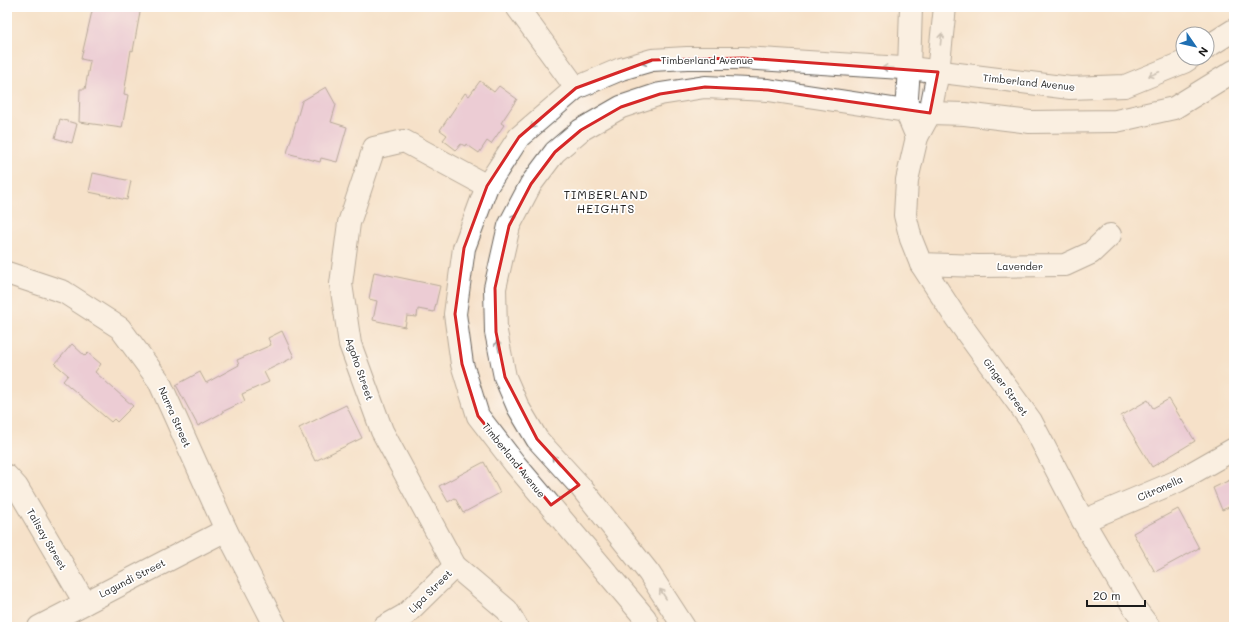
<svg xmlns="http://www.w3.org/2000/svg" width="1241" height="634" font-family="Mali,sans-serif">
<rect width="100%" height="100%" fill="#fff"/>
<filter id="ink" filterUnits="userSpaceOnUse"><feTurbulence type="fractalNoise" baseFrequency=".025" numOctaves="2"/><feDisplacementMap in="SourceGraphic" scale="8" xChannelSelector="R" yChannelSelector="G"/><feConvolveMatrix kernelMatrix="1 2 1 2 8 2 1 2 1" color-interpolation-filters="sRGB"/></filter>
<filter id="wash" filterUnits="userSpaceOnUse"><feTurbulence type="fractalNoise" baseFrequency=".012" numOctaves="4" result="noise"/><feDisplacementMap in="SourceGraphic" scale="16" xChannelSelector="R" yChannelSelector="G"/><feGaussianBlur stdDeviation="0.9" result="paint"/><feColorMatrix in="noise" values="0 0 0 0 0 0 0 0 0 0 0 0 0 0 0 0 0 1.4 0 .05"/><feComposite in="paint" operator="in"/></filter>
<g filter="url(#wash)">
<rect width="100%" height="100%" fill="#f6e1c9"/>
<g id="blocks">
<g fill="#dfb2e3">
<path d="M 93,7 L 141,7 L 133,51 L 131,50 L 124,94 L 128,95 L 122,128 L 79,122 L 80,89 L 85,89 L 90,61 L 81,59 Z"/>
<path d="M 480,81 L 494,92 L 499,86 L 517,99 L 501,123 L 504,125 L 491,144 L 487,141 L 479,153 L 466,144 L 465,146 L 461,144 L 456,150 L 443,140 L 447,135 L 440,130 L 465,93 L 469,96 Z"/>
<path d="M 326,87 L 336,105 L 331,122 L 347,127 L 337,162 L 321,158 L 320,162 L 287,153 L 302,101 Z"/>
<path d="M 60,119 L 77,124 L 72,143 L 55,138 Z"/>
<path d="M 93,173 L 131,181 L 127,200 L 89,192 Z"/>
<path d="M 374,272 L 440,286 L 434,312 L 418,309 L 417,317 L 407,316 L 405,327 L 373,320 L 377,301 L 369,299 Z"/>
<path d="M 282,331 L 294,357 L 264,372 L 269,382 L 242,394 L 245,401 L 222,412 L 222,413 L 198,426 L 176,385 L 200,372 L 206,383 L 239,365 L 237,360 L 271,345 L 268,338 Z"/>
<path d="M 72,344 L 85,356 L 88,353 L 101,364 L 95,372 L 133,406 L 117,422 L 114,419 L 111,422 L 63,381 L 68,375 L 55,364 Z"/>
<path d="M 1169,399 L 1195,441 L 1152,467 L 1121,416 L 1148,400 L 1153,408 Z"/>
<path d="M 346,405 L 362,438 L 315,461 L 299,428 Z"/>
<path d="M 484,462 L 500,493 L 463,513 L 455,498 L 448,502 L 439,486 Z"/>
<path d="M 1234,478 L 1234,505 L 1222,510 L 1213,488 Z"/>
<path d="M 1178,509 L 1199,548 L 1155,572 L 1133,533 Z"/>
</g>
</g>
</g>
<g filter="url(#ink)">
<use href="#blocks" fill-opacity="0" stroke="#686159" stroke-width="1"/>
<g fill="none" stroke-linecap="round" stroke-linejoin="round">
<g stroke="#686159" stroke-width="24">
<g id="minor">
<path d="M 517,7 L 576,88"/>
<path d="M 911,7 L 909,69 L 906,111 L 917,137 L 930,113 L 938,72 L 945,7"/>
<path d="M 1207,47 L 1234,30"/>
<path d="M 917,137 L 907,180 L 905,215 L 911,239 L 921,264 L 956,318 L 1031,421 L 1083,521 L 1133,606 L 1149,627"/>
<path d="M 487,186 L 404,141 L 374,148 L 349,223 L 341,284 L 350,344 L 382,431 L 455,566 L 507,610 L 517,627"/>
<path d="M 921,264 L 978,266 L 1065,265 L 1091,253 L 1110,235"/>
<path d="M 7,273 L 64,292 L 120,328 L 159,381 L 226,530 L 276,627"/>
<path d="M 7,476 L 17,487 L 85,603"/>
<path d="M 1083,521 L 1178,481 L 1234,449"/>
<path d="M 39,627 L 226,530"/>
<path d="M 384,627 L 405,615 L 455,566"/>
<path d="M 649,627 L 645,618 L 515,464 L 478,416 L 462,364 L 455,314 L 464,248 L 487,186 L 519,137 L 576,88 L 621,69 L 652,60 L 687,58 L 743,58 L 918,69 L 1070,88 L 1125,86 L 1184,62 L 1190,58"/>
<path d="M 684,627 L 649,573 L 579,485 L 537,439 L 518,407 L 505,377 L 496,332 L 495,288 L 509,226 L 531,184 L 555,152 L 581,130 L 621,107 L 660,94 L 705,87 L 768,90 L 906,111 L 930,113 L 965,114 L 1030,122 L 1116,121 L 1174,108 L 1234,71"/>
</g>
</g>
<use href="#minor" stroke="#fff" stroke-width="22"/>
</g>
<defs><path id="oneway-shaft" d="M-6 0H5M1.5-3L5.5 0L1.5 3" fill="none" stroke-width="1.6" stroke-linecap="round" stroke-linejoin="round"/></defs>
<g stroke="#999">
<use href="#oneway-shaft" transform="translate(941 39) rotate(-84)"/>
<use href="#oneway-shaft" transform="translate(647 62) rotate(164)"/>
<use href="#oneway-shaft" transform="translate(888 68) rotate(-176)"/>
<use href="#oneway-shaft" transform="translate(1154 74) rotate(158)"/>
<use href="#oneway-shaft" transform="translate(535 124) rotate(139)"/>
<use href="#oneway-shaft" transform="translate(513 219) rotate(-63)"/>
<use href="#oneway-shaft" transform="translate(498 346) rotate(-102)"/>
<use href="#oneway-shaft" transform="translate(556 460) rotate(-132)"/>
<use href="#oneway-shaft" transform="translate(663 594) rotate(-123)"/>
</g>
</g>
<path d="M0 0H1241V634H0ZM 743,58 L 938,72 L 930,113 L 768,90 L 705,87 L 660,94 L 621,107 L 581,130 L 555,152 L 531,184 L 509,226 L 495,288 L 496,332 L 505,377 L 537,439 L 579,485 L 551,505 L 478,416 L 462,364 L 455,314 L 464,248 L 487,186 L 519,137 L 576,88 L 652,60 Z" fill="#f6e1c9" fill-opacity=".55" fill-rule="evenodd"/>
<path fill="none" stroke="#d62828" stroke-width="3" stroke-linejoin="round" d="M 743,58 L 938,72 L 930,113 L 768,90 L 705,87 L 660,94 L 621,107 L 581,130 L 555,152 L 531,184 L 509,226 L 495,288 L 496,332 L 505,377 L 537,439 L 579,485 L 551,505 L 478,416 L 462,364 L 455,314 L 464,248 L 487,186 L 519,137 L 576,88 L 652,60 Z"/>
<g text-anchor="middle" stroke-width="3.5" stroke-linejoin="round" paint-order="stroke">
<g font-size="10" fill="#1c1c1c" stroke="#fff">
<text x="707" y="64">Timberland Avenue</text>
<text transform="translate(1029 82) rotate(6)" y="4">Timberland Avenue</text>
<text x="1020" y="270">Lavender</text>
<text transform="translate(360 369) rotate(71)" y="4">Agoho Street</text>
<text transform="translate(1006 387) rotate(54)" y="4">Ginger Street</text>
<text transform="translate(175 417) rotate(66)" y="4">Narra Street</text>
<text transform="translate(514 460) rotate(51)" y="4">Timberland Avenue</text>
<text transform="translate(1160 488) rotate(-24)" y="4">Citronella</text>
<text transform="translate(47 539) rotate(60)" y="4">Talisay Street</text>
<text transform="translate(132 578) rotate(-27)" y="4">Lagundi Street</text>
<text transform="translate(430 591) rotate(-45)" y="4">Lipa Street</text>
</g>
<g font-size="12" letter-spacing="1" fill="#1c1c1c" stroke="#fff">
<text x="606" y="199">TIMBERLAND<tspan x="606" dy="14">HEIGHTS</tspan></text>
</g>
</g>
<rect width="1241" height="634" fill="none" stroke="#fff" stroke-width="24"/>
<g transform="translate(1195 46) rotate(124)"><circle r="19" fill="#ffffff" stroke="#a4a4a4"/>
<path d="M0-3L7 15L0 10L-7 15Z" fill="#1f6fb2"/>
<text y="-6" font-size="11" font-weight="bold" text-anchor="middle" fill="#1c1c1c">N</text>
</g>
<path d="M1087 600v6h58v-6" fill="none" stroke="#1c1c1c" stroke-width="2"/>
<text x="1093" y="600" font-size="12" fill="#1c1c1c" stroke="#ffffff" stroke-width="3" paint-order="stroke">20 m</text>
</svg>
